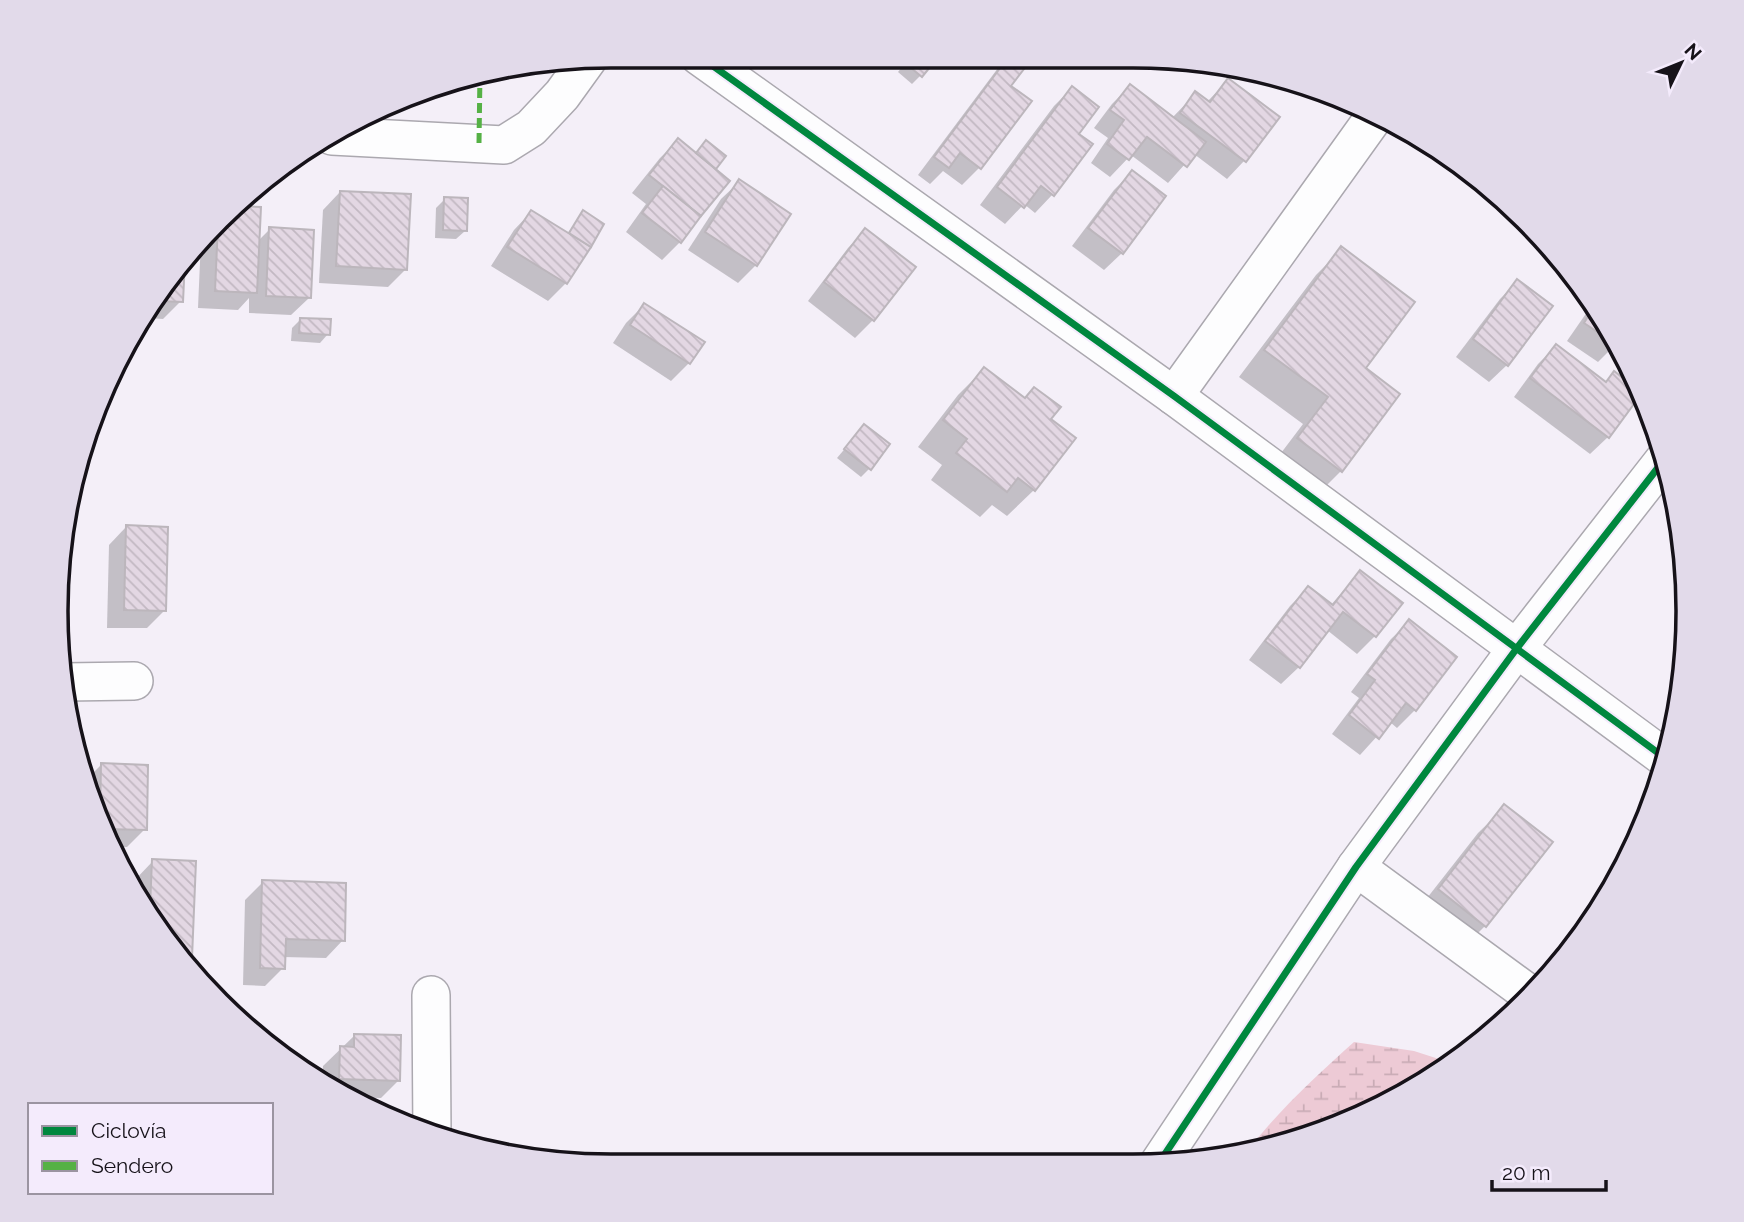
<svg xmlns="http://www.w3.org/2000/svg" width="1744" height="1222" font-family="Raleway,sans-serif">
<defs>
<pattern id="wetland-marsh" width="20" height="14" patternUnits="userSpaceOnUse" patternTransform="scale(1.75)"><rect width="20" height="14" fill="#edcad5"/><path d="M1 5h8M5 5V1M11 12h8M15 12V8" fill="none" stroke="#caacb6"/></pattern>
<pattern id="building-back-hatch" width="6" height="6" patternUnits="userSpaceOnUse" patternTransform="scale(1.75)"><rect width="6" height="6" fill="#e3d7e3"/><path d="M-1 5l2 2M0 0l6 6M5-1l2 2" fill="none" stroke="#c2b8c2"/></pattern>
</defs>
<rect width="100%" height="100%" fill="#f4eff8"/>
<path fill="url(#wetland-marsh)" d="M 1354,1042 L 1414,1051 L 1445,1061 L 1379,1109 L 1245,1154 C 1277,1112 1315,1077 1354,1042 Z"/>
<g fill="#0003">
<path d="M 911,56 L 920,76 L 912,84 L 898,72 Z"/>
<path d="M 1007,56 L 1031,56 L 1009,86 L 980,167 L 962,185 L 943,171 L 930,184 L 918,175 Z"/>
<path d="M 1228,80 L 1277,118 L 1244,161 L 1227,179 L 1194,154 L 1168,183 L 1131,155 L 1110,177 L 1091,163 L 1108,138 L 1094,128 L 1112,104 L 1130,86 L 1172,118 L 1196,93 L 1207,102 Z"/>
<path d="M 1072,88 L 1076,135 L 1090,145 L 1052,195 L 1035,213 L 1024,204 L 1005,224 L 980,205 L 1054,106 Z"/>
<path d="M 678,141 L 695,154 L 723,157 L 713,169 L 680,242 L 662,260 L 626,232 L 646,204 L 632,193 L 660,158 Z"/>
<path d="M 1132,172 L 1122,253 L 1104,270 L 1072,246 L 1114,190 Z"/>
<path d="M 739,182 L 756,265 L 738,283 L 688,250 L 721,199 Z"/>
<path d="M 340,192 L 406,269 L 388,287 L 319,283 L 323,210 Z"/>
<path d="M 445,199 L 465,231 L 456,239 L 435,238 L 436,208 Z"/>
<path d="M 237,207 L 259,209 L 258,241 L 270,229 L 309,298 L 291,315 L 249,313 L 249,298 L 238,310 L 198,308 L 201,239 Z"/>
<path d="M 531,212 L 567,234 L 584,213 L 602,224 L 566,283 L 548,301 L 491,266 L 514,230 Z"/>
<path d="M 865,231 L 873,320 L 855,338 L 808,301 L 848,248 Z"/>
<path d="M 1342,249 L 1363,368 L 1341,471 L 1315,497 L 1272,465 L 1303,424 L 1239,377 L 1316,275 Z"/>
<path d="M 183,262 L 181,301 L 163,319 L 148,318 Z"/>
<path d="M 1517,282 L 1507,365 L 1489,382 L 1456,357 L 1500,299 Z"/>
<path d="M 1594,302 L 1616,344 L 1598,362 L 1567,341 Z"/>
<path d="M 644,305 L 689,363 L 671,381 L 613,343 L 626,323 Z"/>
<path d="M 301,319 L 328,334 L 320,343 L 291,341 L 292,328 Z"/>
<path d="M 1556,346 L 1605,383 L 1608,437 L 1590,454 L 1514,397 L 1538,364 Z"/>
<path d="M 984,369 L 1023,400 L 1034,389 L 1049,419 L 1034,490 L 1007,516 L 992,505 L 980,517 L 931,480 L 942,465 L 918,447 L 958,395 Z"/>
<path d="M 864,426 L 870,468 L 861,477 L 837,458 Z"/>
<path d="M 126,527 L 165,610 L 147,628 L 107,628 L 109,545 Z"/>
<path d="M 1360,572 L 1401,603 L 1375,636 L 1357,654 L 1327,630 L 1299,667 L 1281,684 L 1249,660 L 1290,606 L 1308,588 L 1330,606 Z"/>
<path d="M 1409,622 L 1455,657 L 1415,710 L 1397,728 L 1390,722 L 1360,755 L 1332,734 L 1359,698 L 1351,692 L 1391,639 Z"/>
<path d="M 101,765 L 145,829 L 127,847 L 110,847 L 87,779 Z"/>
<path d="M 1505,807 L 1550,843 L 1485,926 L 1459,952 L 1413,916 L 1478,833 Z"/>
<path d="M 153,861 L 190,957 L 187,960 L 125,873 L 133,874 L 133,882 Z"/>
<path d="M 263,882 L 343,940 L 326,958 L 283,957 L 283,968 L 265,986 L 243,985 L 245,900 Z"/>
<path d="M 1611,889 L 1594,920 L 1528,1001 L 1525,999 Z"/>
<path d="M 354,1036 L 399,1080 L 381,1098 L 349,1097 L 322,1083 L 323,1066 Z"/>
</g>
<g fill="url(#building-back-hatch)" stroke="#bcb6bc" stroke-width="2">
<path d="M 911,56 L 939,56 L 922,77 L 905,63 Z"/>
<path d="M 1009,56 L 1034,56 L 1011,86 L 1032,101 L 981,169 L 960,153 L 949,168 L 934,157 Z"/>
<path d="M 1228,78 L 1280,117 L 1246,162 L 1180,113 L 1195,91 L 1210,102 Z"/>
<path d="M 1130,84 L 1206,142 L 1187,167 L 1147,137 L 1129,160 L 1107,144 L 1124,120 L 1110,110 Z"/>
<path d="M 1072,86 L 1099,107 L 1079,134 L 1093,144 L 1054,196 L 1041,186 L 1024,208 L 997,187 Z"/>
<path d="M 678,138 L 730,181 L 701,216 L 649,175 Z"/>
<path d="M 706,140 L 726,156 L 716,169 L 696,153 Z"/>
<path d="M 1132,170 L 1166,196 L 1123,254 L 1088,228 Z"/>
<path d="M 739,179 L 791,214 L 757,266 L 705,232 Z"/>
<path d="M 663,186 L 701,216 L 681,243 L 642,213 Z"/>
<path d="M 340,191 L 411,194 L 407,270 L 336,266 Z"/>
<path d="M 444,197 L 468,198 L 467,231 L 443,230 Z"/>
<path d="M 239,206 L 261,207 L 257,293 L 215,291 L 218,224 Z"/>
<path d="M 531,210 L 591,247 L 567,284 L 507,247 Z"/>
<path d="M 583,210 L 604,224 L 591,247 L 569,233 Z"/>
<path d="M 269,227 L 314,230 L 311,298 L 266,296 Z"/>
<path d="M 865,228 L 916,267 L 874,321 L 824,282 Z"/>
<path d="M 1341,246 L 1415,302 L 1366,368 L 1400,394 L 1342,472 L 1297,438 L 1328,397 L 1264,350 Z"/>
<path d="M 185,259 L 183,302 L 159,301 Z"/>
<path d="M 1517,279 L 1553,306 L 1508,366 L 1473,339 Z"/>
<path d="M 644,303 L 705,342 L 690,364 L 630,325 Z"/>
<path d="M 1595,305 L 1617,345 L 1584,323 Z"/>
<path d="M 300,318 L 331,319 L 330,335 L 299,333 Z"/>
<path d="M 1556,344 L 1606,382 L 1614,371 L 1642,393 L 1609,438 L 1530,378 Z"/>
<path d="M 984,367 L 1025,398 L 1034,387 L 1061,407 L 1051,419 L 1076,438 L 1035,491 L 1018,478 L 1007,492 L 956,453 L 967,439 L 943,420 Z"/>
<path d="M 864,424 L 890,444 L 871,470 L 844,449 Z"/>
<path d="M 126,525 L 168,527 L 166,611 L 124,610 Z"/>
<path d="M 1360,570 L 1403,603 L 1376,637 L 1343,612 L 1300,668 L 1265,641 L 1308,586 L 1333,605 Z"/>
<path d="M 1409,619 L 1457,657 L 1416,711 L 1406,703 L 1379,739 L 1349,715 L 1375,680 L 1367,674 Z"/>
<path d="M 101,763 L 148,765 L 147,830 L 104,829 L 100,817 Z"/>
<path d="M 1504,804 L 1553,842 L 1486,927 L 1438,889 Z"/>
<path d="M 152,859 L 196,861 L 192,958 L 186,957 L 150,908 Z"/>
<path d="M 262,880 L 346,883 L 345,941 L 286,939 L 285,969 L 260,968 Z"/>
<path d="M 1603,904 L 1594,920 L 1551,972 L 1550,972 Z"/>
<path d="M 354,1034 L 401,1035 L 400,1081 L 339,1079 L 340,1046 L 354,1047 Z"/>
</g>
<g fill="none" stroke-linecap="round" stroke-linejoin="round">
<g stroke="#aba8af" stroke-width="40">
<g id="minor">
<path d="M 699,56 L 1174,396 L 1665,758"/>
<path d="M 332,136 L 504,145 L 531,128 L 562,95 L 588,59"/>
<path d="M 1174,396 L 1377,113"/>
<path d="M 65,682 L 134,681"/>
<path d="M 1356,867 L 1532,996"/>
<path d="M 431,995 L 432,1134"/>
<path d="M 1159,1163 L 1356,867 L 1517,648 L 1664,460"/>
</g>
</g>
<use href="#minor" stroke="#fdfdfe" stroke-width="37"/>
<path stroke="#55b145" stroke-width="5" stroke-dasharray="10 5" stroke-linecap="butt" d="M 479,143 L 480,73"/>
<g stroke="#f4ebfc" stroke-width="11">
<g id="cycleway">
<path d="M 699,56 L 1174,396 L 1665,758"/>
<path d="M 1159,1163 L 1356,867 L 1517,648 L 1664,460"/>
</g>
</g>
<use href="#cycleway" stroke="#00873e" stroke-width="7"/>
</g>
<path d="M0 0H1744V1222H0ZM611 68H1133A543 543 0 0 1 1676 611V611A543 543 0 0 1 1133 1154H611A543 543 0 0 1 68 611V611A543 543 0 0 1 611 68Z" fill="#e2daea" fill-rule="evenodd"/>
<path fill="none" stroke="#161219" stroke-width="3.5" d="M611 68H1133A543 543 0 0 1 1676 611V611A543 543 0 0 1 1133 1154H611A543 543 0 0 1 68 611V611A543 543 0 0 1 611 68Z"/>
<rect x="28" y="1103" width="245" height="91" fill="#f4ebfc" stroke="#9b94a1" stroke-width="2"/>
<rect x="42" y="1126" width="35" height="10" fill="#00873e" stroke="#9b94a1" stroke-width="2"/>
<text x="91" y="1138" font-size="21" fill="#161219">Ciclovía</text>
<rect x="42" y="1161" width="35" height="10" fill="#55b145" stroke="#9b94a1" stroke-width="2"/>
<text x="91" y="1173" font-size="21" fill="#161219">Sendero</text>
<g transform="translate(1681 63) rotate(47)" stroke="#f4ebfc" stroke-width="5" paint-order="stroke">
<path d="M0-5L12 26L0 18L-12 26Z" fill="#161219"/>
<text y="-10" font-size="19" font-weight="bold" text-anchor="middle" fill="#161219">N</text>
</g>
<path d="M1492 1180v10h114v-10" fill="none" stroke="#161219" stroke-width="3.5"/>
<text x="1502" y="1180" font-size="21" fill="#161219" stroke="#f4ebfc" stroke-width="5" paint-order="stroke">20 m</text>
</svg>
